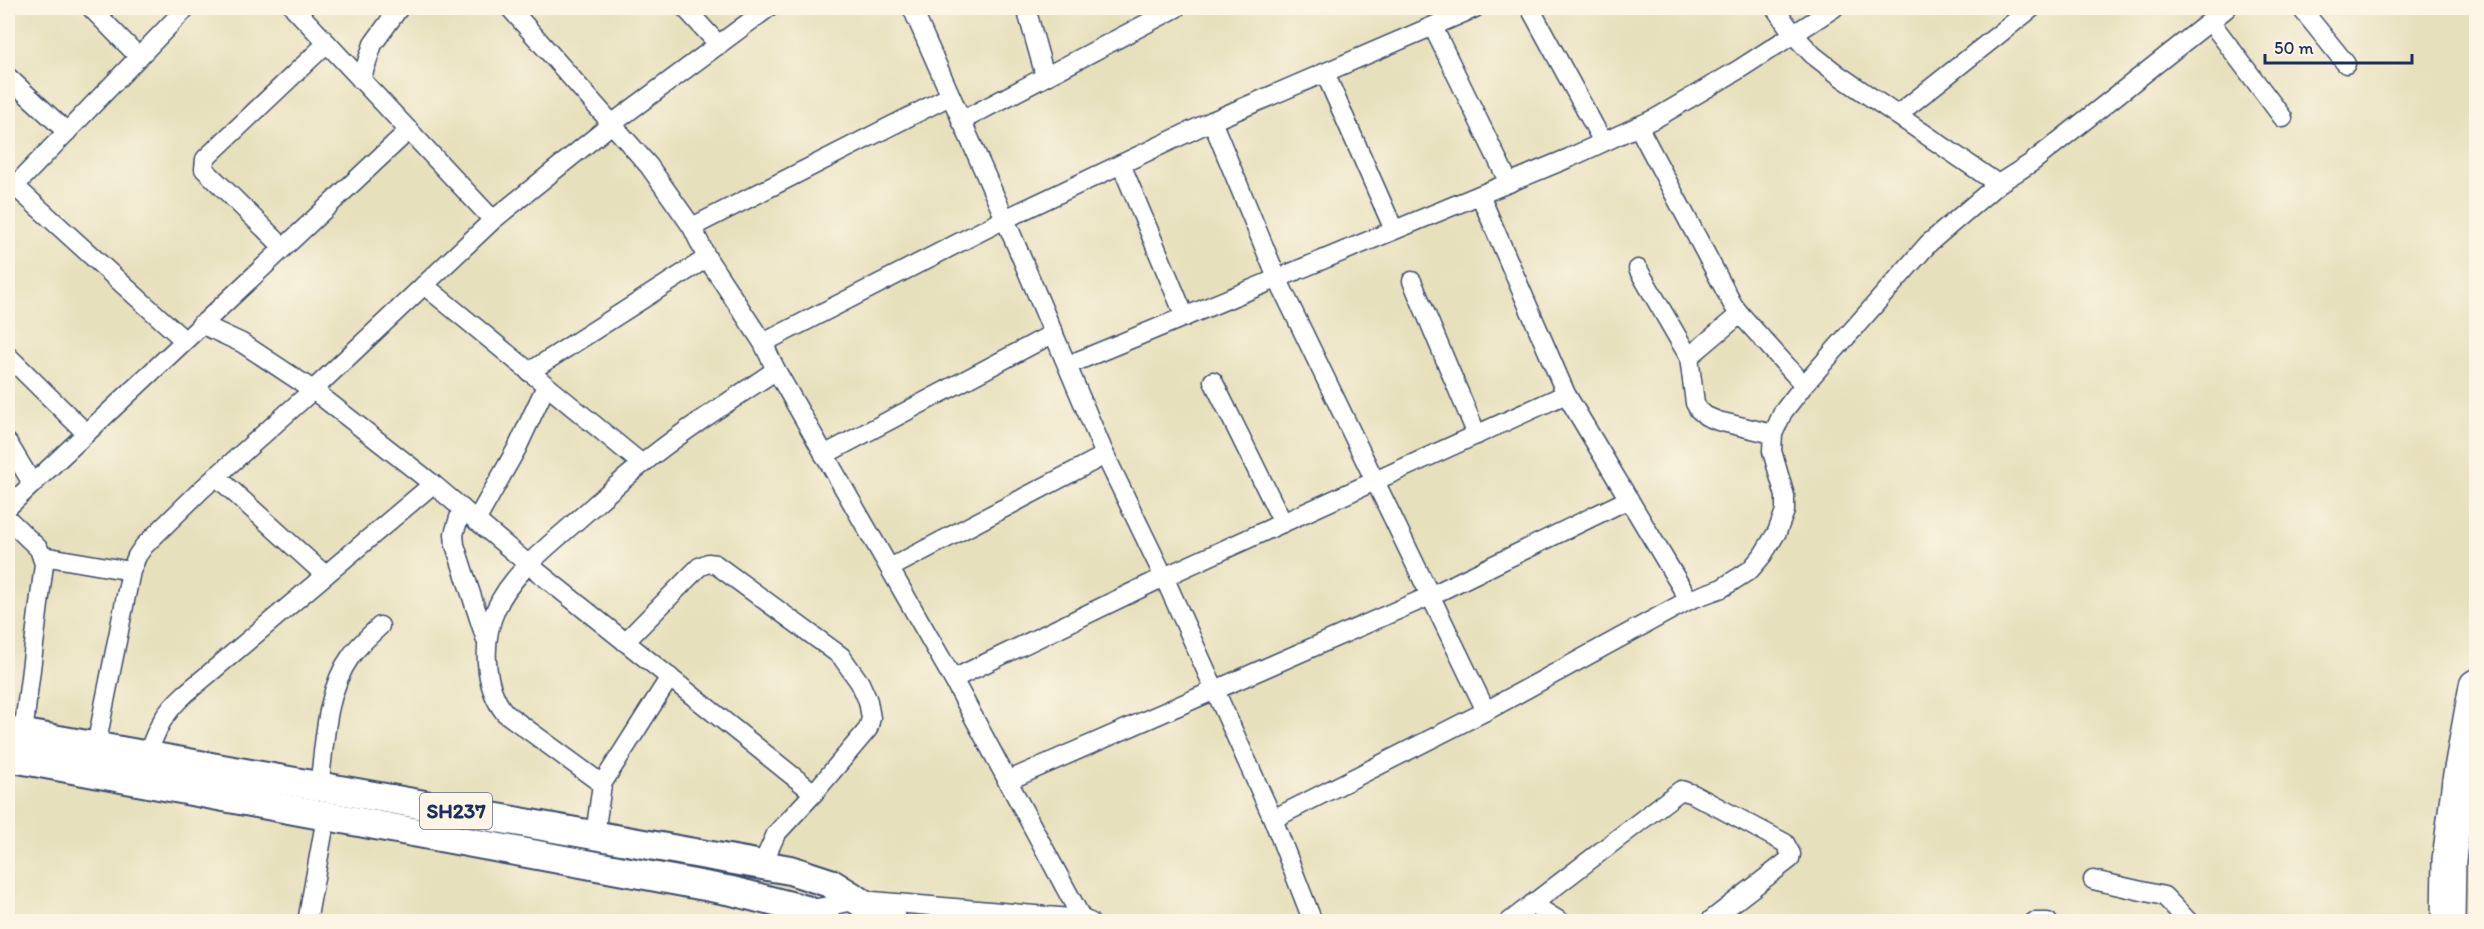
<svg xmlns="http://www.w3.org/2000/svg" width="2484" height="929" font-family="Itim,sans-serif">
<rect width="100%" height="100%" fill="#fcf5e5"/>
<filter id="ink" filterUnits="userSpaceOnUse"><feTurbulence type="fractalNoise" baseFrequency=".0167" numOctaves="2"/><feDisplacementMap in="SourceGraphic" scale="12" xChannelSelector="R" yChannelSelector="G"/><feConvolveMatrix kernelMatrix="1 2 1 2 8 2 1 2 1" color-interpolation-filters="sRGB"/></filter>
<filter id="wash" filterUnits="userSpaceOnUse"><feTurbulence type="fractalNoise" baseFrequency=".008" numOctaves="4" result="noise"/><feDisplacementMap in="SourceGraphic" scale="24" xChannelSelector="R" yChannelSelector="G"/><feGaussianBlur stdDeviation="1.35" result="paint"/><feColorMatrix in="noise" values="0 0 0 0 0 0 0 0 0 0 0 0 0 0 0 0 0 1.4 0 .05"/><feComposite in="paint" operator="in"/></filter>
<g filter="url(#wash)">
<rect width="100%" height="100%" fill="#e7e0bc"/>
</g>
<g filter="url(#ink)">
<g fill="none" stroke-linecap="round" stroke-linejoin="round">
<g stroke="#3a4a6c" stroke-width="21">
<g id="street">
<path d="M 91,8 L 139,57"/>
<path d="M 294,8 L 493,220"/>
<path d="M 510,8 L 649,166 L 692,227 L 707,258 L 763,343 L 776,370 L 953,679 L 1082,919"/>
<path d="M 685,8 L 719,45"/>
<path d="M 912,8 L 1005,219 L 1105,455 L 1164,577 L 1273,819 L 1313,922"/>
<path d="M 1026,8 L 1045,76"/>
<path d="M 1530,8 L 1603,142"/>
<path d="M 1775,8 L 1794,35 L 1813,55 L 1840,76 L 1998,184"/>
<path d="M 2301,8 L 2346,64"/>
<path d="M 2210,21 L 2283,118"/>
<path d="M 1433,27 L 1509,183"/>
<path d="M 1325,73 L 1394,230"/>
<path d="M 8,77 L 67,132"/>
<path d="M 361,80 L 373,44 L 399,8"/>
<path d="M 1897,115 L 2032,8"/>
<path d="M 961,121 L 1176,8"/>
<path d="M 1212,121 L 1277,278 L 1486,711"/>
<path d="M 1638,126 L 1733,305 L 1740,314 L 1804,385"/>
<path d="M 1121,164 L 1185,317"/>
<path d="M 8,180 L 184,340"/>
<path d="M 8,193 L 186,8"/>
<path d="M 1480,195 L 1566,394 L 1689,600"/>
<path d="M 692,227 L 950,96"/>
<path d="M 283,247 L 204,169 L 205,159 L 327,43"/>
<path d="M 1638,269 L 1689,357 L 1695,403 L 1699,410 L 1706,416 L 1718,421 L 1773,434"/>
<path d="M 1412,281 L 1477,435"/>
<path d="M 424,285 L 642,464"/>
<path d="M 201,324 L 242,343 L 313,390 L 433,484 L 528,564 L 814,793"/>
<path d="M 763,343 L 1005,219 L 1212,121 L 1475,8"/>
<path d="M 8,356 L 85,432"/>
<path d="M 1689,357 L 1740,314"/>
<path d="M 1068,365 L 1569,158 L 1656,118 L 1738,70 L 1834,8"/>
<path d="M 529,372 L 707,258"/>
<path d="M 1213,381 L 1283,523"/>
<path d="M 8,443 L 32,483"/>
<path d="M 824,455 L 1054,333"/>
<path d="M 216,476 L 325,575"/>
<path d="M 8,507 L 409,130"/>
<path d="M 462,508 L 454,534 L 455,545 L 486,640"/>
<path d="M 8,519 L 39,549 L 44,564 L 23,734"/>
<path d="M 476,521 L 517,448 L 546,386"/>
<path d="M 43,556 L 131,571"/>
<path d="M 890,568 L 1105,455"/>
<path d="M 625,642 L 699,567 L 708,563 L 715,564 L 841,656 L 860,683 L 868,701 L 871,718 L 868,729 L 814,793 L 776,834 L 762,865"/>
<path d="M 953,679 L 1164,577 L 1566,394"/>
<path d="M 94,756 L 131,571 L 137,556 L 144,546 L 201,490 L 313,390 L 493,220 L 613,123 L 768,8"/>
<path d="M 147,756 C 157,728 163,714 185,694 L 433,484"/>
<path d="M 1007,781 L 1430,596 L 1629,499"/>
<path d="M 602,784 L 505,713 C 483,686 482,640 496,609 C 511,575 545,549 572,525 C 595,505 617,484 641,465 C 683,430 731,401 776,370"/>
<path d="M 319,787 C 325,744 325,692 351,656 C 359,645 370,635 380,626"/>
<path d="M 1273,819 L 1486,711 L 1689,600 L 1722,588 L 1750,570 L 1762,556 L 1777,532 L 1785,511 L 1785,496 L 1772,451 L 1773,434 L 1783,412 L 1804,385 L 1929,243 L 1998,184 L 2031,163 L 2227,8"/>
<path d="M 595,835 L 602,784 L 670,677"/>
<path d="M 2093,880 L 2164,896 L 2189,922"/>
<path d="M 1532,904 L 1561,922"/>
<path d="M 806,910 L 861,900 L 1082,919 L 1090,922"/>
<path d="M 307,922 L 326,817"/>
<path d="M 1509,922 L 1681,790 L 1693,794 L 1785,843 L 1791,854 L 1790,859 L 1711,920"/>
<path d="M 2034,922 L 2048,922"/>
</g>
</g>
<g stroke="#3a4a6c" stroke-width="32">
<g id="primary">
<path d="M 8,731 L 790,870 L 830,883 L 893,922"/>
<path d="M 8,757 L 732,891 L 806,910 L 827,922"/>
</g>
</g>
<g stroke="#3a4a6c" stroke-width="36">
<path id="highway" d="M 2448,922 L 2449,860 L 2459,780 L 2476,686"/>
</g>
<use href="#street" stroke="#fff" stroke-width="18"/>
<use href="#primary" stroke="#fff" stroke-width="28"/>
<use href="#highway" stroke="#fff" stroke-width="33"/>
</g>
</g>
<g text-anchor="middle" stroke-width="5" stroke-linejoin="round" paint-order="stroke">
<rect fill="#fcf5e5" stroke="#5e6a86" stroke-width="1.5" x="420" y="793" width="72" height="36" rx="4.5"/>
<g font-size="21" font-weight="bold" fill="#1b2f5e">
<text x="456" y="818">SH237</text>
</g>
</g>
<rect width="2484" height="929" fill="none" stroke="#fcf5e5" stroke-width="30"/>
<path d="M2265 54v9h147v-9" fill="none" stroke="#1b2f5e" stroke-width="3"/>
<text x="2274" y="54" font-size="18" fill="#1b2f5e" stroke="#fcf5e5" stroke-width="4.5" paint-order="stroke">50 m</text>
</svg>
